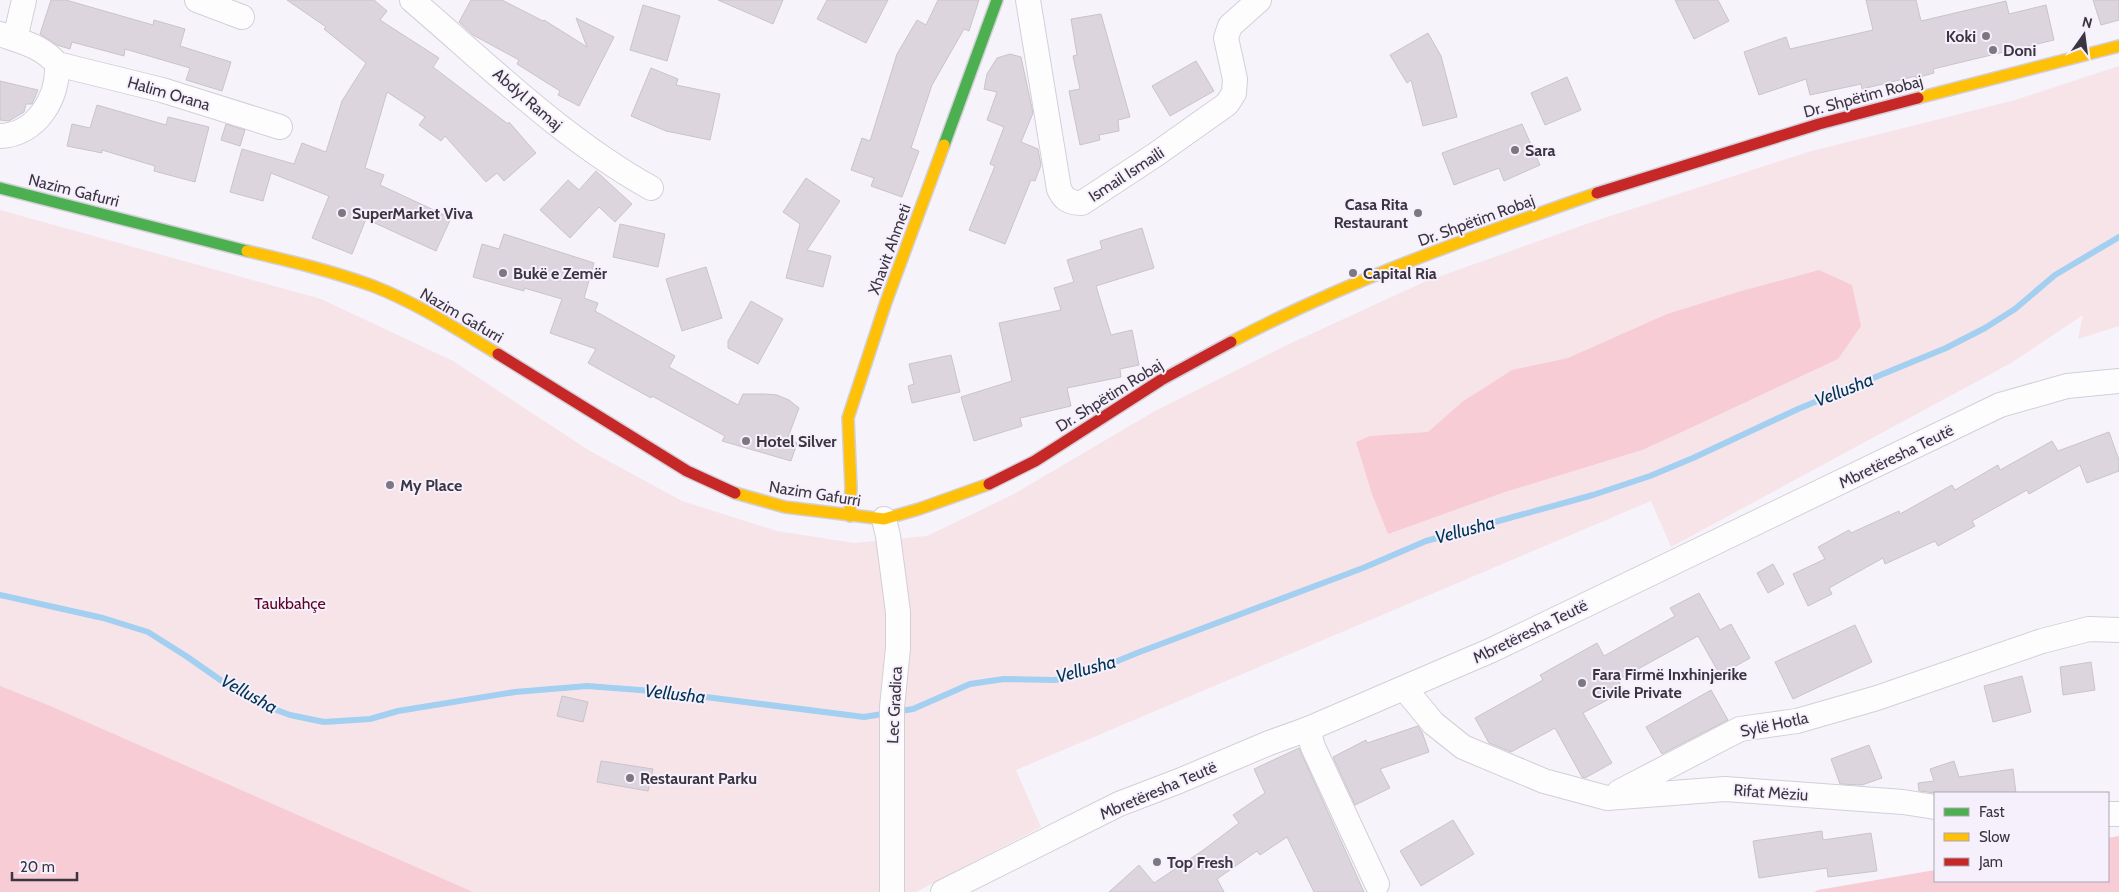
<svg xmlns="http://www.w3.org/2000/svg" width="2119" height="892" font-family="Cabin,sans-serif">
<rect width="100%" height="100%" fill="#f6f3fa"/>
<path fill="#f7e4e9" d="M 2119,66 L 2119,326 L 2078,339 L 2083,315 L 2011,363 L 1671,547 L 1651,501 L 1016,770 L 1041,827 L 916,892 L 0,892 L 0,210 L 321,299 L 453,361 L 590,451 L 682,501 L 777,531 L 854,543 L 927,536 L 1012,495 L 1155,411 L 1285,346 L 1424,282 L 1592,222 L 1808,152 L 2015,100 Z"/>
<g fill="#f8ccd5">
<path d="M 1819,270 L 1852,285 L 1861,326 L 1838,359 L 1684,431 L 1642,450 L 1505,492 L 1388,534 L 1372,494 L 1356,442 L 1370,436 L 1428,432 L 1462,402 L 1512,370 L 1568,358 L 1667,314 L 1738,292 Z"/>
<path d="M 0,686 L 48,705 L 473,892 L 0,892 Z"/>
<path d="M 2119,836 L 2119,892 L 1814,892 L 1818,890 L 1935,870 L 1935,881 L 2108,881 L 2108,838 Z"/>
</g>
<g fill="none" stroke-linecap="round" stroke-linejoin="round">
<path stroke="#a3cff1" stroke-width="6" d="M 0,595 L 103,618 L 148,632 L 186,656 L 229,686 L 263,705 L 290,715 L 324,722 L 370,719 L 398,711 L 515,692 L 587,686 L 666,692 L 864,717 L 913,709 L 970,684 L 1004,679 L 1055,680 L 1093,671 L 1137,653 L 1363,568 L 1426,541 L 1593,495 L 1650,476 L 1693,458 L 1798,409 L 1946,348 L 1985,328 L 2015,309 L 2055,275 L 2119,237"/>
</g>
<g fill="#ddd5dd" stroke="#cbc3ca">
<path d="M 51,0 L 66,0 L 153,25 L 154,20 L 185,29 L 180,46 L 231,62 L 222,91 L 186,80 L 190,68 L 125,49 L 124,56 L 72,42 L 70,49 L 57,45 L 40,34 Z"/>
<path d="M 287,0 L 374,0 L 387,11 L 380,20 L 439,58 L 433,67 L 508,124 L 509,122 L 536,153 L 504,181 L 497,173 L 486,182 L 445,136 L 441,141 L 419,125 L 425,117 L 387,92 L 365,168 L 384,175 L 380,185 L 451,218 L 436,251 L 366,219 L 352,254 L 312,238 L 329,196 L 271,173 L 263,201 L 230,192 L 242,149 L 294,164 L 302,143 L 326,152 L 342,101 L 366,63 L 324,29 L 326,27 Z"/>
<path d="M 471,0 L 502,0 L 543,21 L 544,20 L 587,47 L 576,18 L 614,37 L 579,106 L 558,95 L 560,91 L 517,64 L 519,60 L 473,35 L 459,22 Z"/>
<path d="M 718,0 L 783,0 L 773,24 Z"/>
<path d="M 827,0 L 888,0 L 866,43 L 817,19 Z"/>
<path d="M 938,0 L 979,0 L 969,31 L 964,29 L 932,85 L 911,148 L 919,151 L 902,197 L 871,186 L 874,178 L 851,170 L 862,138 L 870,141 L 897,54 L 917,20 L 926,25 Z"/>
<path d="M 1675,0 L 1718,0 L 1729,21 L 1694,39 Z"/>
<path d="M 1866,0 L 1916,0 L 1921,21 L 2006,1 L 2009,14 L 2046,5 L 2054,40 L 1933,69 L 1934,73 L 1916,78 L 1916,76 L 1862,89 L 1861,84 L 1810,95 L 1806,79 L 1759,95 L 1744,52 L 1786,37 L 1790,49 L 1873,30 Z"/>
<path d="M 2093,0 L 2119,0 L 2119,20 L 2101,25 Z"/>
<path d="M 643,5 L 680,16 L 667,61 L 630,50 Z"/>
<path d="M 1101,14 L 1130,117 L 1118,120 L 1119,131 L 1099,135 L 1100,140 L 1080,145 L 1069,91 L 1080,89 L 1073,56 L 1077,55 L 1071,19 Z"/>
<path d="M 1428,33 L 1441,56 L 1457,117 L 1423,126 L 1411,80 L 1407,83 L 1390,55 Z"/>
<path d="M 1010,54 L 1021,57 L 1033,113 L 1021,142 L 1038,149 L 1041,165 L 1035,181 L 1031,180 L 1005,244 L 969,230 L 995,166 L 990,164 L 1004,127 L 987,120 L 997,92 L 984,89 L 987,74 L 997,58 Z"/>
<path d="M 1196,61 L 1214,91 L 1170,116 L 1152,86 Z"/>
<path d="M 651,68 L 678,79 L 676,85 L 720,94 L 710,140 L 666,131 L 631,116 Z"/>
<path d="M 1567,77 L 1581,110 L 1545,125 L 1531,93 Z"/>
<path d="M 0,81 L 38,90 L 32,104 L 26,104 L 24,112 L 9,121 L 0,120 Z"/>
<path d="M 97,105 L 166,125 L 168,117 L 209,127 L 195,182 L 154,171 L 155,166 L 102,150 L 102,153 L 67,146 L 72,124 L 90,128 Z"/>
<path d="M 226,124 L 245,130 L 240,146 L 221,140 Z"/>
<path d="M 1522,124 L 1540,165 L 1504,181 L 1499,168 L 1454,185 L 1442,153 Z"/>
<path d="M 596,171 L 632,204 L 615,222 L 599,207 L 570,238 L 540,210 L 568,180 L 579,190 Z"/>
<path d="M 806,178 L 840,201 L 807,250 L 831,256 L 823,287 L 786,278 L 800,224 L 783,212 Z"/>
<path d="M 620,224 L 665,234 L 658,267 L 613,257 Z"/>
<path d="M 1142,228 L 1154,268 L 1096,286 L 1111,335 L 1132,330 L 1139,365 L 1120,369 L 1121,377 L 1067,388 L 1071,406 L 1020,418 L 1022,426 L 974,441 L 961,397 L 1012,381 L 999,323 L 1061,310 L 1054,288 L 1074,282 L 1067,260 L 1102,249 L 1100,241 Z"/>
<path d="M 504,234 L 594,263 L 584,298 L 598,303 L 595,311 L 675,356 L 669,367 L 738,405 L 743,394 L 765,394 L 777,395 L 789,400 L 799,408 L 787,440 L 797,443 L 791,461 L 722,441 L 725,436 L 652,396 L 651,398 L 588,363 L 596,349 L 550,333 L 562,299 L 524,288 L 524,291 L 473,277 L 482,244 L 499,249 Z"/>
<path d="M 706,267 L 722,318 L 682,331 L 666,279 Z"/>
<path d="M 751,301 L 783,319 L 758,364 L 728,348 L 728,341 Z"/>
<path d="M 951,355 L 960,392 L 912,403 L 908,386 L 914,384 L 909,364 Z"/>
<path d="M 2109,432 L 2119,460 L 2119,471 L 2087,483 L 2080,465 L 2029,494 L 2027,490 L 1972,521 L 1975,526 L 1938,546 L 1935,541 L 1885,564 L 1883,558 L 1829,588 L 1832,594 L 1808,606 L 1793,574 L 1825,559 L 1818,547 L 1849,530 L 1851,533 L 1899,511 L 1900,514 L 1952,485 L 1955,490 L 1998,465 L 2000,470 L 2052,441 L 2058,451 Z"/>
<path d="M 1773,564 L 1784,584 L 1768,593 L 1757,573 Z"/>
<path d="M 1699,593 L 1720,630 L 1731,624 L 1750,658 L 1720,675 L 1698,636 L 1618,680 L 1624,691 L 1583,713 L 1612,763 L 1585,778 L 1582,777 L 1555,728 L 1511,752 L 1489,743 L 1475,718 L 1543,680 L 1540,675 L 1597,643 L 1604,656 L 1675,616 L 1670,608 Z"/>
<path d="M 1855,625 L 1872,662 L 1793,699 L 1775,662 Z"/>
<path d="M 2091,662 L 2095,690 L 2063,695 L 2060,667 Z"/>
<path d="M 2022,676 L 2031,712 L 1993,722 L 1984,686 Z"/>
<path d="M 1711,690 L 1728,720 L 1662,754 L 1646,727 Z"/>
<path d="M 562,696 L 588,702 L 583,722 L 557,716 Z"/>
<path d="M 1418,726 L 1422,732 L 1429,752 L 1380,769 L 1390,788 L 1355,805 L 1333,757 L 1366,740 L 1367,743 Z"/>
<path d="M 1869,745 L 1882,778 L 1862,785 L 1840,784 L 1831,759 Z"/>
<path d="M 1299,748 L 1364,892 L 1314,892 L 1287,837 L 1260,855 L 1257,851 L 1217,879 L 1224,892 L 1109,892 L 1139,865 L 1154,883 L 1202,851 L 1239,823 L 1233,815 L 1265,793 L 1254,769 Z"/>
<path d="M 601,761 L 653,769 L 648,791 L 597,782 Z"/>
<path d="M 1954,761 L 1959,777 L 2013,769 L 2016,793 L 1936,793 L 1919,791 L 1918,783 L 1934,781 L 1930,769 Z"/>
<path d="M 1453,820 L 1474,854 L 1421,886 L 1400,851 Z"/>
<path d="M 1822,831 L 1823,840 L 1871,833 L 1877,871 L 1828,877 L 1827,868 L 1759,878 L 1753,841 Z"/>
</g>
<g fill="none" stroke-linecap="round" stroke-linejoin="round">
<g stroke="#d3cfd9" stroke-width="26">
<g id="street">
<path d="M 197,0 L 242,17"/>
<path d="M 412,0 C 488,65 563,139 651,188"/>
<path d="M 1028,0 L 1059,189 C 1064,200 1070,203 1082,203 L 1155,155 L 1227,104 L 1234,93 L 1235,79 L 1226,38 L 1230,26 L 1259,0"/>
<path d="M 0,34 C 22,42 42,46 57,64 L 162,90 L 280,127"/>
<path d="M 15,39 L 24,0"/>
<path d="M 0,136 C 36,135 59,98 57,64"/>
<path d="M 884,519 L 888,536 L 898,612 L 898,648 L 892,707 L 892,892"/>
<path d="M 1405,689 L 1433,723 L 1463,747 L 1544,781 L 1607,798 L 1725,789 L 1903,802 L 1935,807"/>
<path d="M 1308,729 L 1313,747 L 1377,884"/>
<path d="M 1619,792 L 1740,729 L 1797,721 L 1877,698 L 2042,641 L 2089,629 L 2119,630"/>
<path d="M 2108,814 L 2119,814"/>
<path d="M 943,892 L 1119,804 L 1179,781 L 1269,743 L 1308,729 L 1492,650 L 2000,405 L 2067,386 L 2119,381"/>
</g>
</g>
<g stroke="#d3cfd9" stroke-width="14">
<g id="fast">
<path d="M 944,145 L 997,0"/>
<path d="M 0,188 L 247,251"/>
</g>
</g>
<g stroke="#d3cfd9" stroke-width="14">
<g id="slow">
<path d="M 1918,98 L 2119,46"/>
<path d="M 247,251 C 290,261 332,271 373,286 C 417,303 458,330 498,354"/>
<path d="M 1231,342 C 1348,280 1472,237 1597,193"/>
<path d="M 735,493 L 785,507 L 884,519 L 919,509 L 989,484"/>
<path d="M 850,516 L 851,488 L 848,418 L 886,302 L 944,145"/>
</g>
</g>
<g stroke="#d3cfd9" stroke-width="14">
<g id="jam">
<path d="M 1597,193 L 1819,124 L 1918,98"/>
<path d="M 498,354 L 687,471 L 735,493"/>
<path d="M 989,484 L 1035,461 L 1161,380 L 1231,342"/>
</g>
</g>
<use href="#street" stroke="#fefdfe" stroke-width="24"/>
<use href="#fast" stroke="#4caf50" stroke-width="11"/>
<use href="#slow" stroke="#ffc107" stroke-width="11"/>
<use href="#jam" stroke="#c62828" stroke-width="11"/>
</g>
<g fill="#7c7882" stroke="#f6f0fd" stroke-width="2">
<circle cx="1986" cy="36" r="5"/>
<circle cx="1993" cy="50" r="5"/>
<circle cx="1515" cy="150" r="5"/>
<circle cx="342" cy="213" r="5"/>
<circle cx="1418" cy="213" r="5"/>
<circle cx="503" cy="273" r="5"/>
<circle cx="1353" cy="273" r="5"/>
<circle cx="746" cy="441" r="5"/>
<circle cx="390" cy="485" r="5"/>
<circle cx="1582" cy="683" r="5"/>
<circle cx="630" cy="778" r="5"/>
<circle cx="1157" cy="862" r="5"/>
</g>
<g text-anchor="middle" stroke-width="4" stroke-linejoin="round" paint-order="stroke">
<g font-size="16" font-weight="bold" fill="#3b3542" stroke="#f6f0fd" text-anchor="start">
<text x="1976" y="42" text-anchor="end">Koki</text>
<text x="2003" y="56">Doni</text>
<text x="1525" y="156">Sara</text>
<text x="1408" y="210" text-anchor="end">Casa Rita<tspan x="1408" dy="18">Restaurant</tspan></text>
<text x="352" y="219">SuperMarket Viva</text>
<text x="513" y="279">Bukë e Zemër</text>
<text x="1363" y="279">Capital Ria</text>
<text x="756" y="447">Hotel Silver</text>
<text x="400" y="491">My Place</text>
<text x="1592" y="680">Fara Firmë Inxhinjerike<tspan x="1592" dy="18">Civile Private</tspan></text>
<text x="640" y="784">Restaurant Parku</text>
<text x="1167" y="868">Top Fresh</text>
</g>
<g font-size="16" fill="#3b3542" stroke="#f6f0fd">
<text transform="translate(169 93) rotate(16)" y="6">Halim Orana</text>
<text transform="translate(1863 96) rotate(-15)" y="6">Dr. Shpëtim Robaj</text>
<text transform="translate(528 99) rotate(41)" y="6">Abdyl Ramaj</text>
<text transform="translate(1126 174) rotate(-33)" y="6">Ismail Ismaili</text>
<text transform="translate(74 190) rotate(14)" y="6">Nazim Gafurri</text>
<text transform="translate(1476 220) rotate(-20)" y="6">Dr. Shpëtim Robaj</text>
<text transform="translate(889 249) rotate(-70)" y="6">Xhavit Ahmeti</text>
<text transform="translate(462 315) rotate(30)" y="6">Nazim Gafurri</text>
<text transform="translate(1109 395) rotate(-32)" y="6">Dr. Shpëtim Robaj</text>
<text transform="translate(1896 456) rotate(-26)" y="6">Mbretëresha Teutë</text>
<text transform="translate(815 493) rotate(9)" y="6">Nazim Gafurri</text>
<text transform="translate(1530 631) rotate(-26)" y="6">Mbretëresha Teutë</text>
<text transform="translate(894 705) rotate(-87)" y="6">Lec Gradica</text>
<text transform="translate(1774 724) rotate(-12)" y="6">Sylë Hotla</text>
<text transform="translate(1158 790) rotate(-23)" y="6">Mbretëresha Teutë</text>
<text transform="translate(1771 792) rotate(4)" y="6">Rifat Mëziu</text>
</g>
<g font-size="16" fill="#5f0223" stroke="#f6f0fd">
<text x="290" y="609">Taukbahçe</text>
</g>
<g font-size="18" font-style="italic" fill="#003452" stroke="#f6f0fd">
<text transform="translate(1844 390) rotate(-22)" y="6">Vellusha</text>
<text transform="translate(1465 530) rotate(-15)" y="6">Vellusha</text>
<text transform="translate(1086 669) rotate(-15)" y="6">Vellusha</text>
<text transform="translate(249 694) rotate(29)" y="6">Vellusha</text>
<text transform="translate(675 694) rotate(6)" y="6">Vellusha</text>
</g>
</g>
<rect x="1934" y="792" width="175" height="90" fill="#f6f0fd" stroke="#aba5b2"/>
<rect x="1944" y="808" width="25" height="8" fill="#4caf50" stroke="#aba5b2"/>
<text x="1979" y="817" font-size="15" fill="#3b3542">Fast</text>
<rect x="1944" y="833" width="25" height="8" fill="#ffc107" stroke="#aba5b2"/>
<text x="1979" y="842" font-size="15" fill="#3b3542">Slow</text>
<rect x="1944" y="858" width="25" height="8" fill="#c62828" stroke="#aba5b2"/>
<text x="1979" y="867" font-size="15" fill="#3b3542">Jam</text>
<g transform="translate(2084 35) rotate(14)" stroke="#f6f0fd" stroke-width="4" paint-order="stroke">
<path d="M0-4L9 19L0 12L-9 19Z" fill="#3b3542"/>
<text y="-8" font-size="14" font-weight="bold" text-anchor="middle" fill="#3b3542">N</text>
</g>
<path d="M12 872v8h65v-8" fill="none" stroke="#3b3542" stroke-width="2.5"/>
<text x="20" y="872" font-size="15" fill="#3b3542" stroke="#f6f0fd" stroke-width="4" paint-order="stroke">20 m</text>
</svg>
